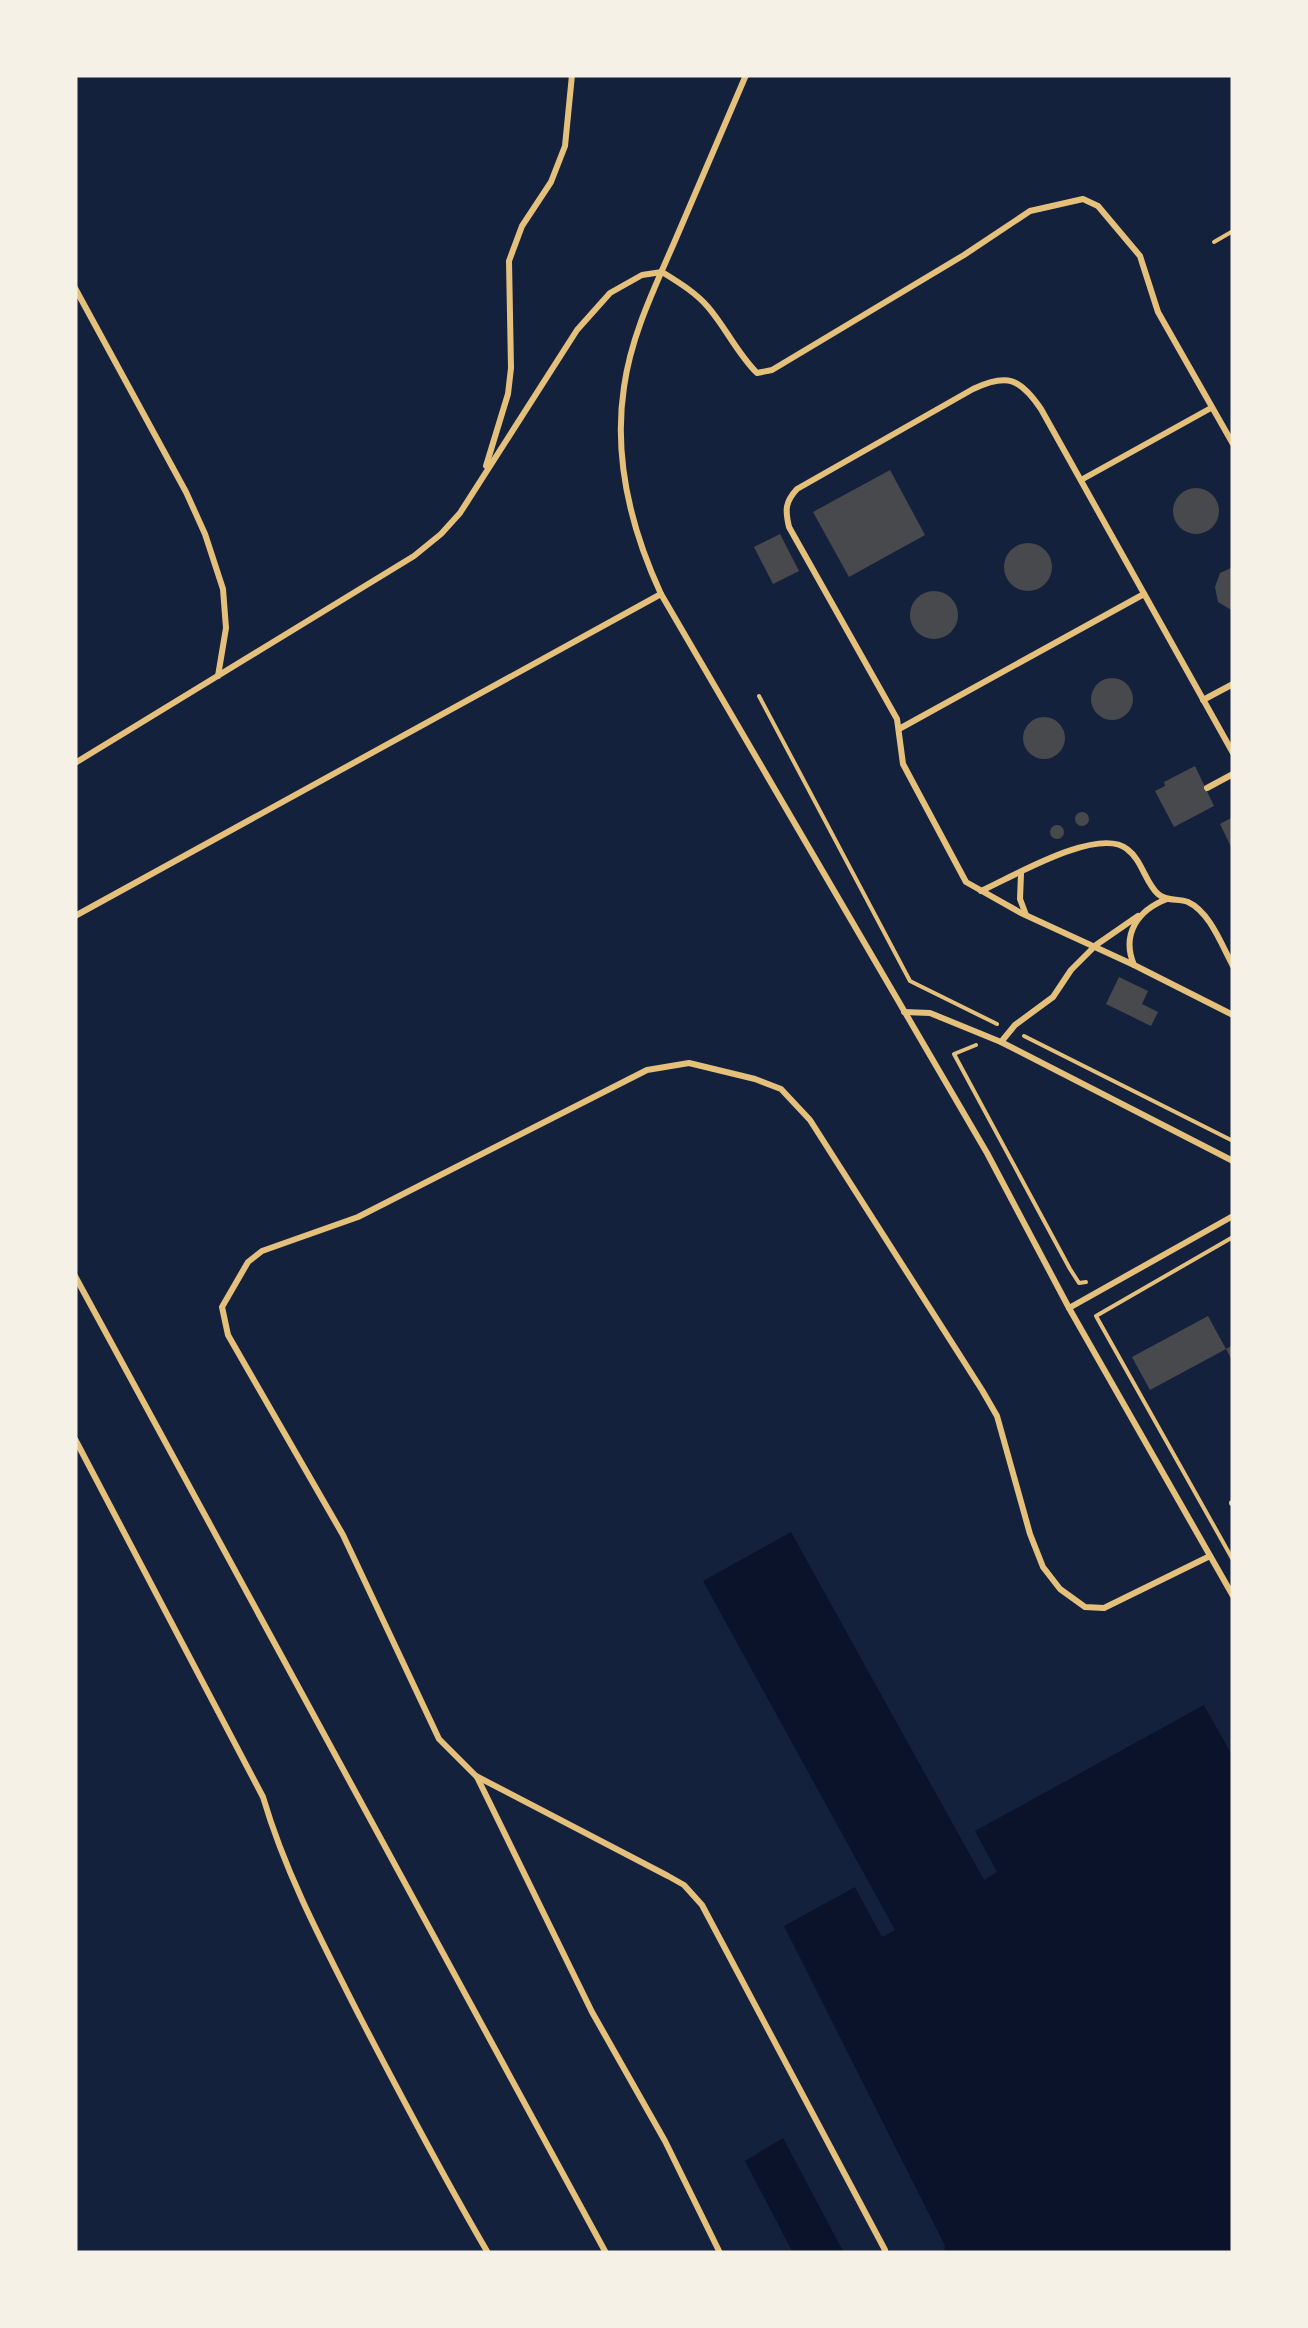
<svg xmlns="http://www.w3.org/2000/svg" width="1308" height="2328" font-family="'PT Serif',serif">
<rect width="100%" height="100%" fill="#14213d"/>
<g fill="#0b132b">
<path d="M 791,1532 L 984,1880 L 997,1872 L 975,1831 L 1204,1705 L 1233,1757 L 1233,2253 L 944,2253 L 945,2246 L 784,1926 L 855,1887 L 882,1937 L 895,1930 L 703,1581 Z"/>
<path d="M 783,2138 L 844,2253 L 793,2253 L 745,2161 Z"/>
</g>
<g fill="#48494c">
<path d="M 890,470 L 925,535 L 849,577 L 813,512 Z"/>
<circle cx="1196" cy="511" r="23"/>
<path d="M 780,534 L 799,571 L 773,584 L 754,547 Z"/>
<circle cx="1028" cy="567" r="24"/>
<path d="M 1233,567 L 1233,611 L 1218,602 L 1215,587 L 1220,573 Z"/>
<circle cx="934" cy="615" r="24"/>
<circle cx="1112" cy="699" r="21"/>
<circle cx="1044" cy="738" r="21"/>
<path d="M 1195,766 L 1214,806 L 1174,827 L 1155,791 L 1165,786 L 1164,782 Z"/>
<circle cx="1082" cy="819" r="7"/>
<path d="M 1233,817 L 1233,851 L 1220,824 Z"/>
<circle cx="1057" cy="832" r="7"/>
<path d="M 1119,977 L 1148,991 L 1142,1004 L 1158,1012 L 1151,1026 L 1106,1004 Z"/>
<path d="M 1208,1316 L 1226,1349 L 1233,1345 L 1233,1362 L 1226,1349 L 1150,1390 L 1132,1357 Z"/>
</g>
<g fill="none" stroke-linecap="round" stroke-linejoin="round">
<g stroke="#e5c07b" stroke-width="4">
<path d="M 1214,242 L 1233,231"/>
<path d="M 759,696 L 910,981 L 997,1024"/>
<path d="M 1024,1036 L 1233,1141"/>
<path d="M 976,1045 L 954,1054 L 1070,1269 L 1079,1283 L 1086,1282"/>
<path d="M 1233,1237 L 1096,1316 L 1233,1560"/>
</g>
<g stroke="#e5c07b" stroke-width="6">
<path d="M 746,75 C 722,131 698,187 674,243 C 654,289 631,336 624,387 C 613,459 631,529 661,594 L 987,1153 L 1069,1308 L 1233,1596"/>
<path d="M 75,288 L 186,492 L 205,534 L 223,589 L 226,628 L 218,676"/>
<path d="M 486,466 L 508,394 L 511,368 L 509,261 L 522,226 L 551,182 L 565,146 L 572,75"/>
<path d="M 1081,480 L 1211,408"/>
<path d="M 1203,700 L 1233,684"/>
<path d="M 899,729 L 1144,594"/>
<path d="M 75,763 L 414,556 L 441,534 L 460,513 L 577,330 L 610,293 L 642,275 L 662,272 C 678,282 695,292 708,307 C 726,328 737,353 757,373 L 772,370 L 964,255 L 1030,211 L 1083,199 L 1098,206 L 1140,256 L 1158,312 L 1233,444"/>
<path d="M 1207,788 L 1233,774"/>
<path d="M 1021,874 L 1020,899 L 1026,915"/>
<path d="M 981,891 C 1012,877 1098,826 1127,849 C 1142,860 1145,882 1158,894 C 1167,902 1178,898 1188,902 C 1210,912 1222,946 1233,966"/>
<path d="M 1167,899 C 1138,910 1121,934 1134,965 L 1233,1015"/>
<path d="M 75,916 L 661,594"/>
<path d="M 1134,965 L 1021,913 L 966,882 L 903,764 L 897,719 L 789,527 C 785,510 785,502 797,489 L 973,389 C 1007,373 1020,378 1041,409 L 1233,753"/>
<path d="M 904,1012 L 930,1013 L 1001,1042 L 1233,1161"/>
<path d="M 1001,1042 L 1015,1025 L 1053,997 L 1071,970 L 1096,945 L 1138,916"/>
<path d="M 75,1276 L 606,2253"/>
<path d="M 1069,1308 L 1233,1216"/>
<path d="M 75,1439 L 263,1797 C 286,1875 324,1946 361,2019 C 402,2098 443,2176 488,2253"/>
<path d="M 1232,1503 L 1233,1503"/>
<path d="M 477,1777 L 592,2012 L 665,2141 L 720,2253"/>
<path d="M 885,2250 L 702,1905 L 684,1885 L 668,1876 L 476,1776 L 439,1739 L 343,1535 L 228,1335 L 222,1307 L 248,1262 L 262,1251 L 358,1217 L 647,1070 L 689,1063 L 755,1079 L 781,1089 L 810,1120 L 982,1390 L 997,1416 L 1030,1534 L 1043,1567 L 1060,1589 L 1085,1607 L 1104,1608 L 1210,1556"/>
</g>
</g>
<rect width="1308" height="2328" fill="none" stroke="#f6f1e7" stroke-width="155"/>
</svg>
